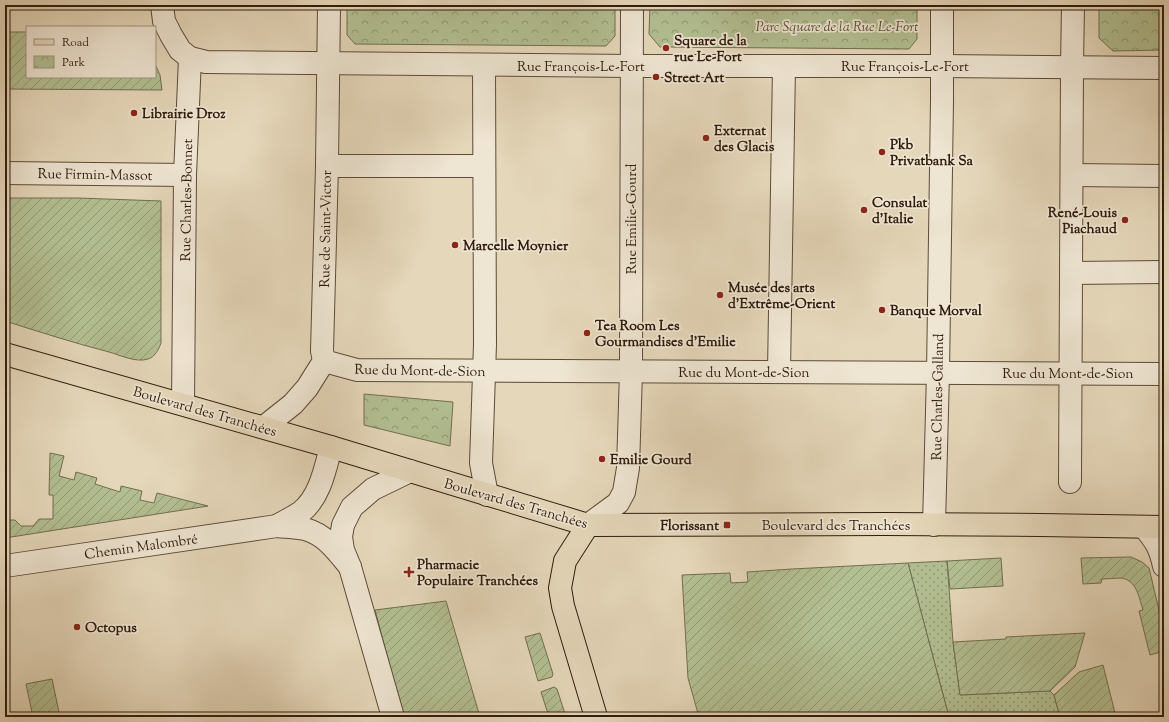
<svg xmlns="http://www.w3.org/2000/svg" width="1169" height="722" font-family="'Sorts Mill Goudy',serif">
<defs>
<pattern id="grass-dots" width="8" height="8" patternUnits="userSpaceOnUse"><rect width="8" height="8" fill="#b2bf92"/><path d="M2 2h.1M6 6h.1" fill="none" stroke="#919a76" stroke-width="1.8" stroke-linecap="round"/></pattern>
<pattern id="park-crowns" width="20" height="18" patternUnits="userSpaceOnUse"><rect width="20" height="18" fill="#b2bf92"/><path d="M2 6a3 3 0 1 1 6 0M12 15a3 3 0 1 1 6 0" fill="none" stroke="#919a76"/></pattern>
<pattern id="garden-furrows" width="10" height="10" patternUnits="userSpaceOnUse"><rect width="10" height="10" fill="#b2bf92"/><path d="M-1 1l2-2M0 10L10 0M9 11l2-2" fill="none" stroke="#919a76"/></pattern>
</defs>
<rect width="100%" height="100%" fill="#e5d7ba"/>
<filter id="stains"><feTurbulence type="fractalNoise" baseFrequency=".005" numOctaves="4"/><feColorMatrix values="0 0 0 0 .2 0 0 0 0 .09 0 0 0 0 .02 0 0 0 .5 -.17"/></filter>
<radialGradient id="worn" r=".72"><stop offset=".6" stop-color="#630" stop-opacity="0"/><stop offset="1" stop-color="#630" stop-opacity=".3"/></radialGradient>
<path fill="url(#grass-dots)" stroke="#726e50" d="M 947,561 L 953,642 L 960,695 L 1050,691 L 1054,695 L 1060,717 L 949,717 L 908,563 Z"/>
<g fill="url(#park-crowns)" stroke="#726e50">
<path d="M 347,5 L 615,5 L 615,36 L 606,46 L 355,44 L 347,35 Z"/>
<path d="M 650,5 L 917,5 L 917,39 L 909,49 L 660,47 L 649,34 Z"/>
<path d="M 1099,5 L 1164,5 L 1164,50 L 1113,51 L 1099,38 Z"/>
<path d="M 364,394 L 453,402 L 450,446 L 364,425 Z"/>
</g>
<g fill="url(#garden-furrows)" stroke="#726e50">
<path d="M 5,32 L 27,32 L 27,77 L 155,77 L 155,64 L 160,75 L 162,90 L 5,89 Z"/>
<path d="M 5,198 L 78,198 L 161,201 L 161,343 C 159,349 155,357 148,359 C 136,363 120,355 109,352 C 74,343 40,332 5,321 Z"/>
<path d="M 50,453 L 64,456 L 59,476 L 74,480 L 76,472 L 97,478 L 95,484 L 120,492 L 121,486 L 142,491 L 140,500 L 154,503 L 157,493 L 208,506 L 5,538 L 5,520 L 15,520 L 21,526 L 33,526 L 39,519 L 53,519 L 53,495 L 49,495 Z"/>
<path d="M 1131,557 L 1142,562 L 1149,568 L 1164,631 L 1164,651 L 1150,655 L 1139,611 L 1143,610 C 1139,598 1137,580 1121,578 C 1115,578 1108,579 1102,579 L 1101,583 L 1083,584 L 1081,558 Z"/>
<path d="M 1001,558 L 1003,586 L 950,589 L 947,561 Z"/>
<path d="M 908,563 L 949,717 L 699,717 L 688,678 L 682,575 L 730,573 L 731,583 L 748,582 L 747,572 L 792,569 Z"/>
<path d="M 446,601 L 480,717 L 401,717 L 393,678 L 375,610 Z"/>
<path d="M 540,633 L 553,674 L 552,677 L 538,681 L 525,637 Z"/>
<path d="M 1085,633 L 1075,667 L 1050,691 L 960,695 L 953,642 L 1006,639 L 1006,637 Z"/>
<path d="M 1103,665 L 1116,717 L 1060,717 L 1054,695 L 1079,672 Z"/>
<path d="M 52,679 L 60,717 L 33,717 L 26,684 Z"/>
<path d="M 554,687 L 557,689 L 566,717 L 549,717 L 541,692 Z"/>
</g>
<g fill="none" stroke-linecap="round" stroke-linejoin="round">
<g stroke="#5e4b39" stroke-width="24">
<g id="minor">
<path d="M 162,5 L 164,21 L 171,35 L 180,50 L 190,58 L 206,62 L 631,66 L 942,66 L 1164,68"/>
<path d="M 484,65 L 485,344 L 481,463 L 487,495"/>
<path d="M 327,166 L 484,166"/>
<path d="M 5,173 L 185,175"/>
<path d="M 1072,175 L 1164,176"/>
<path d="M 1071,273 L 1164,272"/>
<path d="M 324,361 L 357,370 L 1164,374"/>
<path d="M 779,372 L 784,66"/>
<path d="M 183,404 L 185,175 L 190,58"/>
<path d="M 264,427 L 293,404 L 307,388 L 324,361 L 322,351 L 327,166 L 329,5"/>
<path d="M 1070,482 L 1072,67 L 1073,5"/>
<path d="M 588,525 L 618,503 L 624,492 L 628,468 L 631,372 L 632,5"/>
<path d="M 934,525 L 938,373 L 942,100 L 942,5"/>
<path d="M 277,526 C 285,521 294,517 301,512 C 320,497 325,469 331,447"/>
<path d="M 1144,527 C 1156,541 1160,548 1164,566"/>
<path d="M 5,566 L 277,526 C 286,527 296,527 305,529 C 326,535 337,551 350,567"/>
<path d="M 393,717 L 350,567 L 343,550 L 341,537 L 343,525 L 352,507 L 373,489 L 410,471"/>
</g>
</g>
<g stroke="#311c0e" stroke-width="24">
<g id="major">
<path d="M 5,354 L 331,447 L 588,525 L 884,524 L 1040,525 L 1164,527"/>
<path d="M 588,525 L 565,561 L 560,588 L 563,606 L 596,717"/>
</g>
</g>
<use href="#minor" stroke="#eee5d2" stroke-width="22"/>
<use href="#major" stroke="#e5d7ba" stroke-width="22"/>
</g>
<g fill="#8f2418" stroke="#eee5d2" stroke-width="1.5">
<circle cx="666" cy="48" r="4"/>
<circle cx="656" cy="77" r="4"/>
<circle cx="134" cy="113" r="4"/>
<circle cx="706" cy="138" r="4"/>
<circle cx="882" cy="152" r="4"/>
<circle cx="864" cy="210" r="4"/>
<circle cx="1125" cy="220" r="4"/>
<circle cx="455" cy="245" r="4"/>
<circle cx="720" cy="295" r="4"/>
<circle cx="882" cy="310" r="4"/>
<circle cx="587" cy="333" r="4"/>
<circle cx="602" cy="459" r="4"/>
<rect x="723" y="521" width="8" height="8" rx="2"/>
<path d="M407 566h4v4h4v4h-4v4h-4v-4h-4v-4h4z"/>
<circle cx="77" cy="627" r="4"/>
</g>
<g text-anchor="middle" stroke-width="3.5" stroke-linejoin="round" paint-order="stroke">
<g font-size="14" font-style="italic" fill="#584d36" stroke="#eee5d2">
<text x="837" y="31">Parc Square de la Rue Le-Fort</text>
</g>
<g font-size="14" font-weight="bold" fill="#311c0e" stroke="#eee5d2" text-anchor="start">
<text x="674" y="45">Square de la<tspan x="674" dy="16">rue Le-Fort</tspan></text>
<text x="664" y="82">Street Art</text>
<text x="142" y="118">Librairie Droz</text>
<text x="714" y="135">Externat<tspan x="714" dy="16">des Glacis</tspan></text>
<text x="890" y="149">Pkb<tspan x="890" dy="16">Privatbank Sa</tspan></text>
<text x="872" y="207">Consulat<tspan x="872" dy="16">d'Italie</tspan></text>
<text x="1117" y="217" text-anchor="end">René-Louis<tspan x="1117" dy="16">Piachaud</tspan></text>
<text x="463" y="250">Marcelle Moynier</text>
<text x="728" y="292">Musée des arts<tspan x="728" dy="16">d'Extrême-Orient</tspan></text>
<text x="890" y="315">Banque Morval</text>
<text x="595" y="330">Tea Room Les<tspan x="595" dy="16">Gourmandises d'Emilie</tspan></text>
<text x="610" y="464">Emilie Gourd</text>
<text x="719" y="530" text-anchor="end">Florissant</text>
<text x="417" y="569">Pharmacie<tspan x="417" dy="16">Populaire Tranchées</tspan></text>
<text x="85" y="632">Octopus</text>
</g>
<g font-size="14" fill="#311c0e" stroke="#eee5d2">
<text x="581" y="71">Rue François-Le-Fort</text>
<text x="905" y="71">Rue François-Le-Fort</text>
<text transform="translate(95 174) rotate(1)" y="5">Rue Firmin-Massot</text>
<text transform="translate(186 200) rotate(-89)" y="5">Rue Charles-Bonnet</text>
<text transform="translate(631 219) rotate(-90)" y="5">Rue Emilie-Gourd</text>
<text transform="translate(325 229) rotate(-89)" y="5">Rue de Saint-Victor</text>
<text transform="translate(420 370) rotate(1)" y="5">Rue du Mont-de-Sion</text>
<text x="744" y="377">Rue du Mont-de-Sion</text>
<text x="1068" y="378">Rue du Mont-de-Sion</text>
<text transform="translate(937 397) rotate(-89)" y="5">Rue Charles-Galland</text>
<text transform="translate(205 411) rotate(16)" y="5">Boulevard des Tranchées</text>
<text transform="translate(516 503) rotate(16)" y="5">Boulevard des Tranchées</text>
<text x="836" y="530">Boulevard des Tranchées</text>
<text transform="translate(141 546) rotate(-8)" y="5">Chemin Malombré</text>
</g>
</g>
<rect width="1169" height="722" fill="none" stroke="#e5d7ba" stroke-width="20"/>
<rect x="6" y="6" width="1157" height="710" fill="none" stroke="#311c0e" stroke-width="2"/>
<rect x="10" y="10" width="1149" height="702" fill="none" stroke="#311c0e"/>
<rect x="26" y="26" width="130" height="52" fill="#eee5d2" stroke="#a29584"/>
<rect x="34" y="39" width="20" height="6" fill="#e5d7ba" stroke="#a29584"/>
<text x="62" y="46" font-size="12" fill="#311c0e">Road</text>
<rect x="34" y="56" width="20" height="12" fill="url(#park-crowns)" stroke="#a29584"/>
<text x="62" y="66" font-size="12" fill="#311c0e">Park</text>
<rect width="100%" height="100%" filter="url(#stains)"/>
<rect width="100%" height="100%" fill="url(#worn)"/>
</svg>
